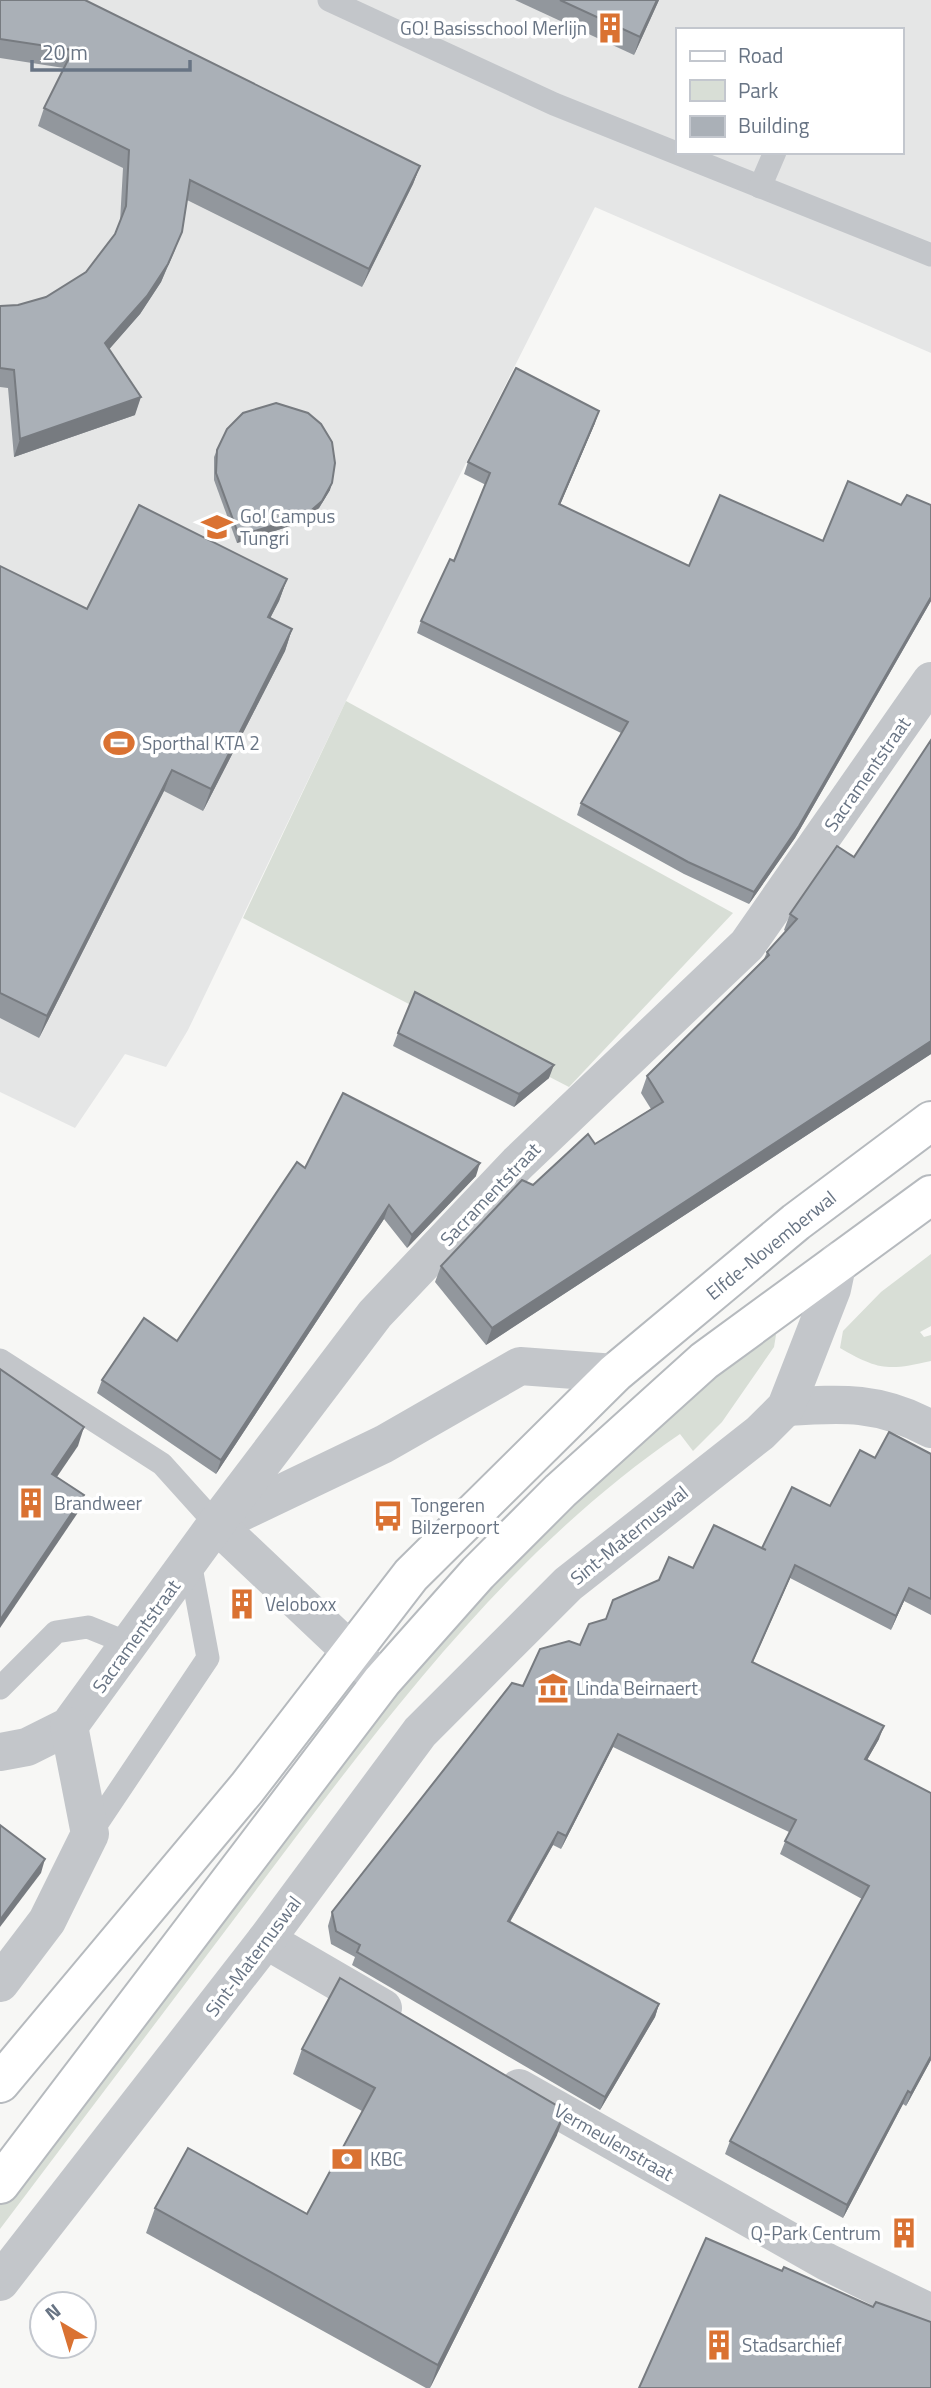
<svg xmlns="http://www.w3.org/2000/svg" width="931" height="2388" font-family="'Titillium Web',sans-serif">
<rect width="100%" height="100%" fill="#f7f7f5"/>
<path fill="#e5e6e6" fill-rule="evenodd" d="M 0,0 L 931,0 L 931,353 L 595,207 L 346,701 L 188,1030 L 166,1067 L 125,1054 L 75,1128 L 0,1092 ZM 677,30 L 901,30 L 901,152 L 677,152 Z"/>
<g fill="#d8ded6">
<path d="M 346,701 L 733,913 L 569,1087 L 243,918 Z"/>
<path d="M 931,1254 L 931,1326 L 920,1332 L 924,1337 L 931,1335 L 931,1361 C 888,1371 878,1370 840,1348 L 843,1331 L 881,1292 Z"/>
<path d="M 768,1329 L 776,1335 L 774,1347 L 722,1422 L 693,1451 L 680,1434 C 510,1550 384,1720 262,1882 C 175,1998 87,2113 0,2229 L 0,2203 L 226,1907 L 410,1673 L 554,1520 Z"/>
</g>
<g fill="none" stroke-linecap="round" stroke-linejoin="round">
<g stroke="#b6babe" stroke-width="42">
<g id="primary">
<path d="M 0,2083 L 247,1788 L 411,1575 L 615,1373 L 796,1222 L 931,1121"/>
<path d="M 0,2184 L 382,1681 L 478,1573 L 560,1491 L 704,1361 L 931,1195"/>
</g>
</g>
<g stroke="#c3c6ca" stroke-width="23">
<path d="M 329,0 L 554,104 L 931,255"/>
<path d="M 760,187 L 775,152"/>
<path d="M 0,1360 L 162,1464 L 216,1524"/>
<path d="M 0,1688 L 56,1632 L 88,1627 L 130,1644"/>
<path d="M 90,1834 L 208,1658 L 190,1562"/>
</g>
<g stroke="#c3c6ca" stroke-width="38">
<path d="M 786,1407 C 843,1403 879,1401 931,1429"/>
<path d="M 221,1522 L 384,1444 L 520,1366 L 615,1373"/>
<path d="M 216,1524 L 382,1681"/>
<path d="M 0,1752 L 27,1747 L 69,1726 L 216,1524 L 375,1314 L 518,1163 L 747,945 L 931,681"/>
<path d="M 266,1940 L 383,2008"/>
<path d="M 0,1983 L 47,1921 L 90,1834 L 69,1726"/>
<path d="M 519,2088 L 827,2262 L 931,2313"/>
<path d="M 0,2282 L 266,1940 L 420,1732 L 568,1584 L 760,1433 L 786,1407 L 832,1289 L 838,1261"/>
</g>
<use href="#primary" stroke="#fff" stroke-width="38"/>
</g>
<g fill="#92979d">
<path d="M 0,0 L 420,166 L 413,184 L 362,287 L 187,200 L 175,250 L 161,282 L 140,314 L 109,349 L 135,415 L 14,457 L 8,388 L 0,387 L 0,306 L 18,305 L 46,297 L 86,272 L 115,234 L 120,222 L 123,168 L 38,126 L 44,108 L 64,68 L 0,58 Z"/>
<path d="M 515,0 L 659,0 L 634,55 Z"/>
<path d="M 595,423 L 560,505 L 689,566 L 823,541 L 901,505 L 931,505 L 931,601 L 795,838 L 749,904 L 684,874 L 577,815 L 581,803 L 621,733 L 417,633 L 421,621 L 454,561 L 486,485 L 464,474 L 468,462 Z"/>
<path d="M 217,450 L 330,490 L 319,508 L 303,522 L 237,543 L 214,480 L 214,457 Z"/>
<path d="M 0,566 L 87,609 L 287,579 L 279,601 L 270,618 L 292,629 L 285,651 L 203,811 L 164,791 L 39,1038 L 0,1018 Z"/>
<path d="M 931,740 L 931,1054 L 486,1345 L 435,1282 L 441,1266 L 533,1185 L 595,1144 L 651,1109 L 641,1093 L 647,1076 L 764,959 L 767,952 L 786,932 L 784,930 L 790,914 L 854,857 Z"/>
<path d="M 398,1033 L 549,1078 L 514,1107 L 393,1046 Z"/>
<path d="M 305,1168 L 476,1176 L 407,1248 L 384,1219 L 216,1474 L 97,1393 L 102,1380 L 177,1341 Z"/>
<path d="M 931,1454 L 931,1615 L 904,1601 L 891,1630 L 790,1578 L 752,1662 L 879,1739 L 867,1760 L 931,2060 L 906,2106 L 903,2104 L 843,2218 L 725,2154 L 730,2141 L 862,1899 L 780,1854 L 789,1832 L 613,1747 L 561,1849 L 553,1845 L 510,1922 L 659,2004 L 655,2017 L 600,2110 L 352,1965 L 355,1957 L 331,1944 L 328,1926 L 332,1912 L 523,1686 L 580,1645 L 606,1619 L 693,1568 L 762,1548 L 830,1506 L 875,1458 Z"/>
<path d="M 302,2049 L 557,2135 L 430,2388 L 426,2388 L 146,2233 L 155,2208 L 307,2214 L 362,2111 L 293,2074 Z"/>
</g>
<g fill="#777b80">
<path d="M 657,0 L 659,0 L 634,55 L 640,37 Z"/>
<path d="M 420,166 L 413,184 L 362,287 L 369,269 Z"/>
<path d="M 182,232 L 161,282 L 140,314 L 99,361 L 105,343 Z"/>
<path d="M 141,397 L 135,415 L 14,457 L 20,439 Z"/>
<path d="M 599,411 L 595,423 L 555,516 L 559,504 Z"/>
<path d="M 332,483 L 330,490 L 319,508 L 303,522 L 237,543 L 239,536 Z"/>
<path d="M 287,579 L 279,601 L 260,638 L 268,617 Z"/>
<path d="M 931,597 L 931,601 L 795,838 L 749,904 L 754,892 Z"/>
<path d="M 292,629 L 285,651 L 203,811 L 211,789 Z"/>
<path d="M 172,770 L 164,791 L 39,1038 L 47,1016 Z"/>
<path d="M 931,1041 L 931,1054 L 486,1345 L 492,1328 Z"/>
<path d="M 554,1065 L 549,1078 L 514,1107 L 519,1094 Z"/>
<path d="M 480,1163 L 476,1176 L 407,1248 L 412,1235 Z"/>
<path d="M 389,1205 L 384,1219 L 216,1474 L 221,1460 Z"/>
<path d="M 84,1427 L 78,1446 L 46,1493 L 52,1474 Z"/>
<path d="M 84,1495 L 77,1514 L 0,1628 L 0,1620 Z"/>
<path d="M 795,1565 L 790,1578 L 747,1675 L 752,1662 Z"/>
<path d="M 909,1588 L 904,1601 L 891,1630 L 896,1616 Z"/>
<path d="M 884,1726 L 879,1739 L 860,1772 L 865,1759 Z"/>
<path d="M 618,1734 L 613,1747 L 561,1849 L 566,1836 Z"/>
<path d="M 558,1832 L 553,1845 L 503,1934 L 508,1921 Z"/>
<path d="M 45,1859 L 41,1873 L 0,1927 L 0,1920 Z"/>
<path d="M 659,2004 L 655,2017 L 600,2110 L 605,2097 Z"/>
<path d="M 931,2056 L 931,2060 L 906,2106 L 911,2093 Z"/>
<path d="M 908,2091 L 903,2104 L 843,2218 L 847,2205 Z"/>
<path d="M 566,2111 L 557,2135 L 430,2388 L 438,2365 Z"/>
</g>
<g fill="#aab0b7" stroke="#777b80" stroke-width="2">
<path d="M 0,0 L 85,0 L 420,166 L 369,269 L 190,180 L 182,232 L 168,264 L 147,296 L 105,343 L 141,397 L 20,439 L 14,370 L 0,368 L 0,306 L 18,305 L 46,297 L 86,272 L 115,234 L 126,206 L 129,150 L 44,108 L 73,50 L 0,39 Z"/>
<path d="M 560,0 L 657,0 L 640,37 Z"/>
<path d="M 516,368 L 599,411 L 559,504 L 689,566 L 720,495 L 823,541 L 848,481 L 901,505 L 907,495 L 931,505 L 931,597 L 799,826 L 754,892 L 688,862 L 581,803 L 628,722 L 421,621 L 450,559 L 454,561 L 490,473 L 468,462 Z"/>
<path d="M 276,403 L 308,413 L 321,424 L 332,442 L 335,463 L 332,483 L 322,501 L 306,515 L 239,536 L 216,473 L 217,450 L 227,429 L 243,413 Z"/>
<path d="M 139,505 L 287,579 L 268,617 L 292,629 L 211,789 L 172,770 L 47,1016 L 0,993 L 0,566 L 87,609 Z"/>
<path d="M 931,740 L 931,1041 L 492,1328 L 441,1266 L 522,1180 L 533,1185 L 588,1134 L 595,1144 L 663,1102 L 647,1076 L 769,955 L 767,952 L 797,919 L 790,914 L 837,846 L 854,857 Z"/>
<path d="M 415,992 L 554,1065 L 519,1094 L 398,1033 Z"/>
<path d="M 343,1093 L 480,1163 L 412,1235 L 389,1205 L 221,1460 L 102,1380 L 144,1318 L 177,1341 L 297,1162 L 305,1168 Z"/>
<path d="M 0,1369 L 84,1427 L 52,1474 L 84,1495 L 0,1620 Z"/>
<path d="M 889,1432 L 931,1454 L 931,1599 L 909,1588 L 896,1616 L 795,1565 L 752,1662 L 884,1726 L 865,1759 L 931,1793 L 931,2056 L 911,2093 L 908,2091 L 847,2205 L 730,2141 L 869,1886 L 785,1841 L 796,1820 L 618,1734 L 566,1836 L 558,1832 L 508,1921 L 659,2004 L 605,2097 L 357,1952 L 360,1945 L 336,1931 L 332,1912 L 512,1683 L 523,1686 L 540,1649 L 569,1641 L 580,1645 L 589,1624 L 606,1619 L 613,1600 L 659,1580 L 669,1557 L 693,1568 L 714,1525 L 766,1550 L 762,1548 L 792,1487 L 830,1506 L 860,1450 L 875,1458 Z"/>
<path d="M 0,1825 L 45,1859 L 0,1920 Z"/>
<path d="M 340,1978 L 566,2111 L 438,2365 L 155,2208 L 188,2148 L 307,2214 L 375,2088 L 302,2049 Z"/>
<path d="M 706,2238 L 782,2271 L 784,2267 L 873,2307 L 876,2302 L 931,2322 L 931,2388 L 639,2388 Z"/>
</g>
<defs>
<g id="building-bare" transform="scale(2.415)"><path d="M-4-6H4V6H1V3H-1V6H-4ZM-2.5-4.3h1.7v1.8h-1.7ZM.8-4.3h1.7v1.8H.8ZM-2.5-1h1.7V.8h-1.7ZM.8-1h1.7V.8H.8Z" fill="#da7232" stroke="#fff" stroke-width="2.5" paint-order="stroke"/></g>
<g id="school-bare" transform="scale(2.415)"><path d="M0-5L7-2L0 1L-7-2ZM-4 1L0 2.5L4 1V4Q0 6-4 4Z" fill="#da7232" stroke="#fff" stroke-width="2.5" paint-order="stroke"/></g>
<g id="stadium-bare" transform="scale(2.415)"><path d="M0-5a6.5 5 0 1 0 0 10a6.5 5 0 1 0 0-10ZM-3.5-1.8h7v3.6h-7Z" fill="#da7232" stroke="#fff" stroke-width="2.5" paint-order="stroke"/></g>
<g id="bus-bare" transform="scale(2.415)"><path d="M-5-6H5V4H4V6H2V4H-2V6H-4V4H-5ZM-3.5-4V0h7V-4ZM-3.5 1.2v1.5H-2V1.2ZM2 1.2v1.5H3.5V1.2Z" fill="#da7232" stroke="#fff" stroke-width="2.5" paint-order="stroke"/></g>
<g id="museum-bare" transform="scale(2.415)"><path d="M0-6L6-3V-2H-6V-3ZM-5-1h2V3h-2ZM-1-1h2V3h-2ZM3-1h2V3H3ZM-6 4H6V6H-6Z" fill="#da7232" stroke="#fff" stroke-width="2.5" paint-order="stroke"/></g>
<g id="bank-bare" transform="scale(2.415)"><path d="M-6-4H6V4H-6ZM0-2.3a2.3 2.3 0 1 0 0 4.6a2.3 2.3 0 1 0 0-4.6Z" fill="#da7232" stroke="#fff" stroke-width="2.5" paint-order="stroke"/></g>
</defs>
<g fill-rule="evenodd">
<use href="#building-bare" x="610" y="28"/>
<use href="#school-bare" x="217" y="527"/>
<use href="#stadium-bare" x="119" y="743"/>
<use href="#building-bare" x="31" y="1503"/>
<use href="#bus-bare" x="388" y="1516"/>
<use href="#building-bare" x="242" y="1604"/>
<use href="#museum-bare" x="553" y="1688"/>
<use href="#bank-bare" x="347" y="2159"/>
<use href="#building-bare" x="904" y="2233"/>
<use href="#building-bare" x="719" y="2345"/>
</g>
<g text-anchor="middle" stroke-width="7" stroke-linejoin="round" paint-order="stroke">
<g font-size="19" fill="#687484" stroke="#fff" text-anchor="start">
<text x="587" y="35" text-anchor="end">GO! Basisschool Merlijn</text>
<text x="240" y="523">Go! Campus<tspan x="240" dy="22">Tungri</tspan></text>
<text x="142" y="750">Sporthal KTA 2</text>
<text x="54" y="1510">Brandweer</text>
<text x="411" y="1512">Tongeren<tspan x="411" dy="22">Bilzerpoort</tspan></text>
<text x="265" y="1611">Veloboxx</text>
<text x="576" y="1695">Linda Beirnaert</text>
<text x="370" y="2166">KBC</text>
<text x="881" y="2240" text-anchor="end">Q-Park Centrum</text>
<text x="742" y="2352">Stadsarchief</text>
</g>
<g font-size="19" fill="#687484" stroke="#fff">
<text transform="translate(867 774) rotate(-55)" y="7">Sacramentstraat</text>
<text transform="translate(490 1194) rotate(-46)" y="7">Sacramentstraat</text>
<text transform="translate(771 1245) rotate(-39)" y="7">Elfde-Novemberwal</text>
<text transform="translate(629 1535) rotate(-39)" y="7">Sint-Maternuswal</text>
<text transform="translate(136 1636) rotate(-54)" y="7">Sacramentstraat</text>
<text transform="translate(253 1956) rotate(-53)" y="7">Sint-Maternuswal</text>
<text transform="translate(614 2142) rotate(30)" y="7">Vermeulenstraat</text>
</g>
</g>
<rect x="676" y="28" width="228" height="126" fill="#ffffff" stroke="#c3c7ce" stroke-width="2"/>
<rect x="690" y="51" width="35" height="10" fill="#ffffff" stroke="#c3c7ce" stroke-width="2"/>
<text x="738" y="63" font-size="21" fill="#687484">Road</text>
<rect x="690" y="80" width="35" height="21" fill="#d8ded6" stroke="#c3c7ce" stroke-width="2"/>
<text x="738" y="98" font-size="21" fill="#687484">Park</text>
<rect x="690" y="116" width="35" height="21" fill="#aab0b7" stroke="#c3c7ce" stroke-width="2"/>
<text x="738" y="133" font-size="21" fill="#687484">Building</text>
<g transform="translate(63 2325) rotate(322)"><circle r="33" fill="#ffffff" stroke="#c3c7ce" stroke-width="2"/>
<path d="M0-5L12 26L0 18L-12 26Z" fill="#da7232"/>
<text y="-10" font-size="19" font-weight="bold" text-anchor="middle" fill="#687484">N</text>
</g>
<path d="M32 60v10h158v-10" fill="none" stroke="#687484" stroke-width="3.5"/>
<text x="42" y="60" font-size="21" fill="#687484" stroke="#ffffff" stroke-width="5" paint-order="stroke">20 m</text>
</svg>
